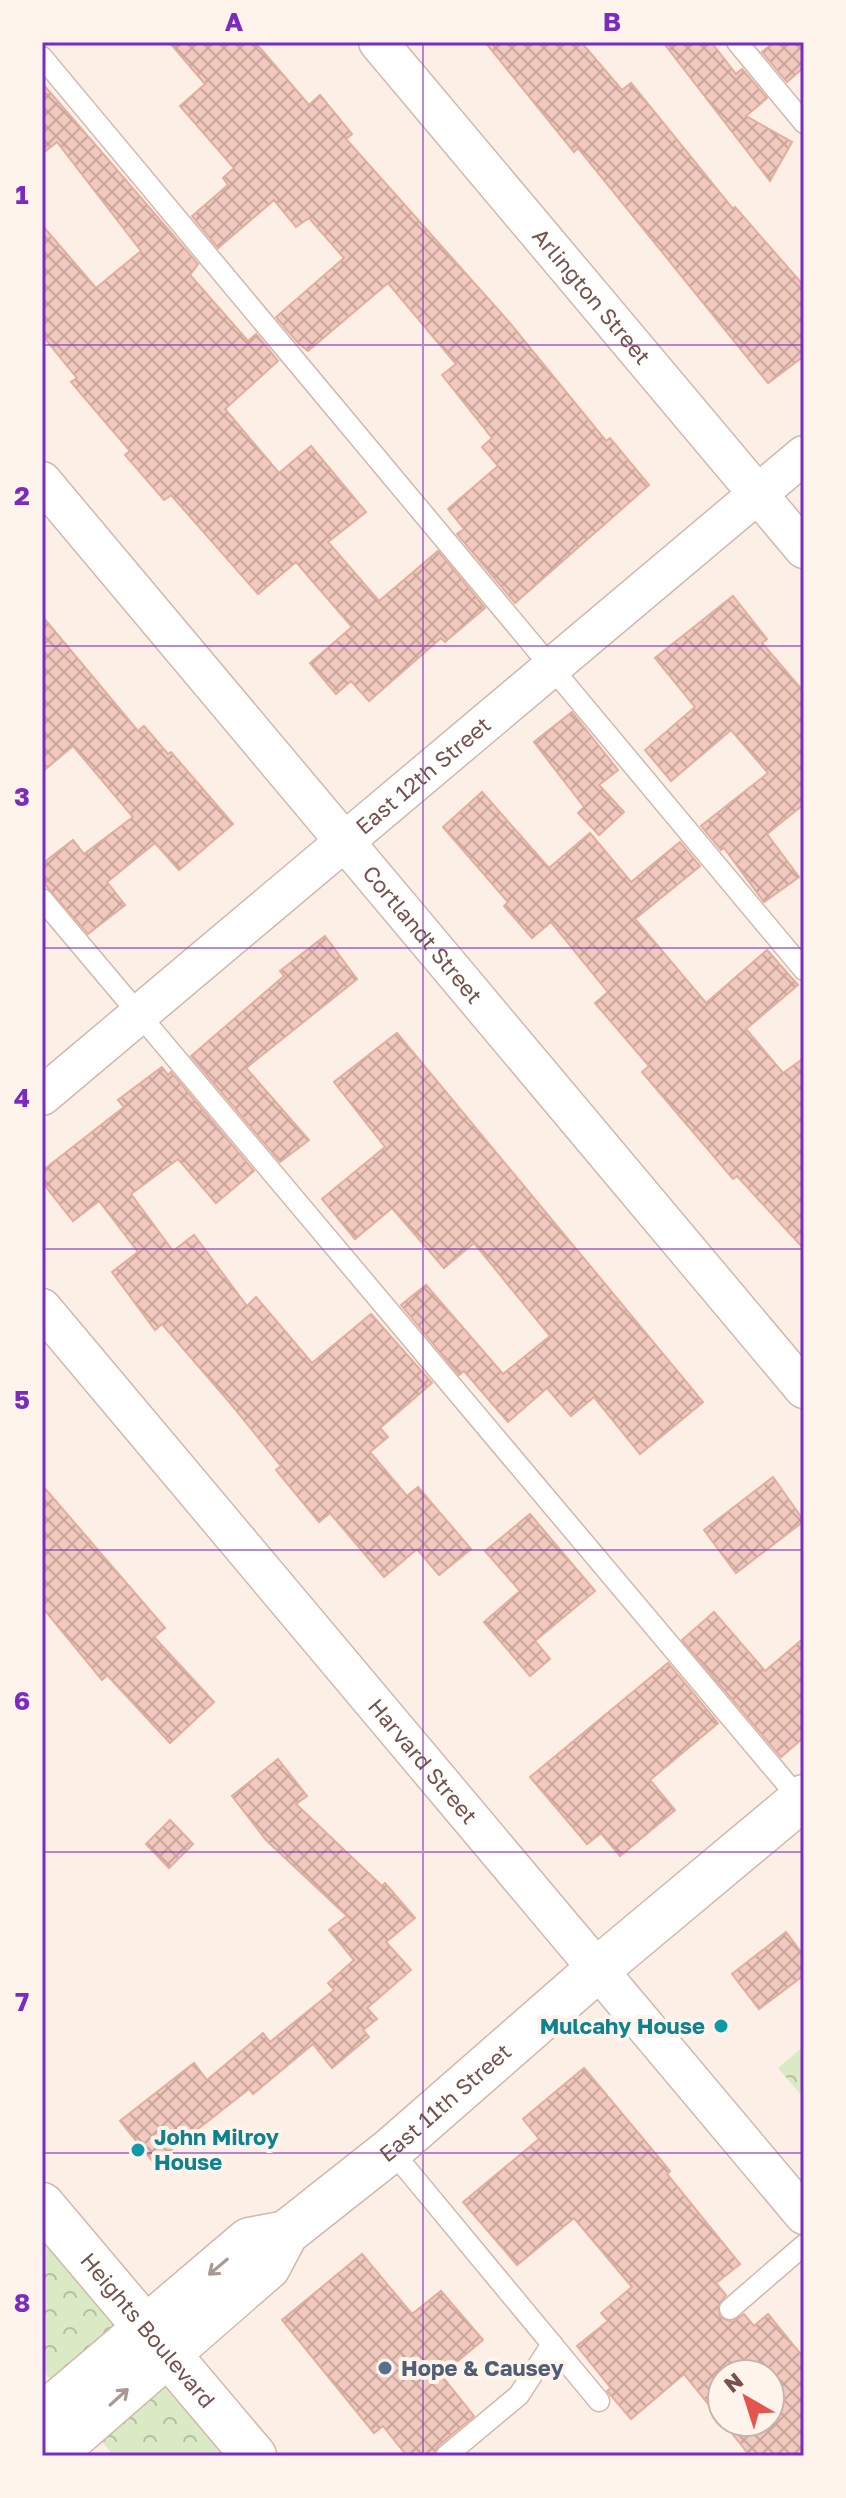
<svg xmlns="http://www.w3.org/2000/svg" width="846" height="2498" font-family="'Golos Text',sans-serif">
<defs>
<pattern id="park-crowns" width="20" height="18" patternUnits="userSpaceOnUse" patternTransform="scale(2)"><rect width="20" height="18" fill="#daeac4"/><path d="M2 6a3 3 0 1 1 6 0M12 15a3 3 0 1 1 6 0" fill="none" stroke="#b5c0a1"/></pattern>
<pattern id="building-cross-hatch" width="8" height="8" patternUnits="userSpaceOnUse" patternTransform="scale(2)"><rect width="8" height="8" fill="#f1c9be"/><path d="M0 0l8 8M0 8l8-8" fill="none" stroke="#c8a69c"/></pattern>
</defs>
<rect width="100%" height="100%" fill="#fcf0e6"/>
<g fill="url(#park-crowns)">
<path d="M 804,2046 L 804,2091 L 800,2094 L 778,2068 Z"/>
<path d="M 42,2232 L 232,2456 L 114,2456 L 42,2370 Z"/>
</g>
<g fill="url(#building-cross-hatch)" stroke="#e3ad9e" stroke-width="2">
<path d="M 169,42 L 255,42 L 309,105 L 320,95 L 352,134 L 346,139 L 509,322 L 606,441 L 610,438 L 649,485 L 515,603 L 457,534 L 464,529 L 448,509 L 498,466 L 482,447 L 492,438 L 442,375 L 456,364 L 388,283 L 308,351 L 298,343 L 276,317 L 344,258 L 309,218 L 296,227 L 274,200 L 218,248 L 192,216 L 228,185 L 223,178 L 234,168 L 180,106 L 205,84 Z"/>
<path d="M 485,42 L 581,42 L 622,90 L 631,83 L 733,209 L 735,207 L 804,286 L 804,356 L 768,383 L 578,148 L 574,152 Z"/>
<path d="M 663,42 L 711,42 L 736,74 L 742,69 L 767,98 L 746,116 L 792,142 L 770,181 Z"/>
<path d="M 774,42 L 804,42 L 804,67 L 787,82 L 762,52 Z"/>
<path d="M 42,83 L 198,264 L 190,275 L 248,341 L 256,334 L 278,361 L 225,409 L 279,473 L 311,446 L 366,512 L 328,542 L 379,601 L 438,551 L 485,608 L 445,642 L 441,638 L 369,701 L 351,681 L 336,694 L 310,663 L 352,627 L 296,562 L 258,594 L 171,495 L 164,500 L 125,455 L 130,451 L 71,382 L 77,378 L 42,335 L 42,225 L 96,288 L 141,251 L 57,142 L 42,154 Z"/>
<path d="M 733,596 L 767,639 L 762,643 L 804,692 L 804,804 L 767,834 L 799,877 L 764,902 L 724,848 L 721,850 L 701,826 L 768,773 L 731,730 L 671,781 L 645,750 L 695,707 L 655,658 Z"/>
<path d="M 42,616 L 138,731 L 144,726 L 168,754 L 171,752 L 233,824 L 179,870 L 155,843 L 107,882 L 125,905 L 88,934 L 42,881 L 42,864 L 73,840 L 84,854 L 133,817 L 73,746 L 42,772 Z"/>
<path d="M 572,712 L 618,770 L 599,785 L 624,812 L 599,835 L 578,813 L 584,807 L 534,742 Z"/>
<path d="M 482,792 L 549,868 L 590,833 L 631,882 L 680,842 L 700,866 L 635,919 L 706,1003 L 767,950 L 798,985 L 746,1029 L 783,1073 L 804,1058 L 804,1249 L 737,1176 L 733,1179 L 642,1072 L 649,1066 L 595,1003 L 608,992 L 551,922 L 532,938 L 504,906 L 508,902 L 443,827 Z"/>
<path d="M 325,936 L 357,979 L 246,1068 L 309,1140 L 280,1162 L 191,1056 L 284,976 L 280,971 Z"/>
<path d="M 397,1033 L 703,1402 L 640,1454 L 594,1397 L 571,1416 L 547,1388 L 508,1422 L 464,1371 L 459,1375 L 401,1305 L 426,1285 L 503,1374 L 550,1336 L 474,1243 L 444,1268 L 392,1208 L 355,1239 L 322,1199 L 385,1147 L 334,1082 Z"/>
<path d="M 162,1067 L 168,1075 L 171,1072 L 254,1171 L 216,1203 L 178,1159 L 131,1194 L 173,1251 L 194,1235 L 247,1306 L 256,1297 L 312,1363 L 371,1314 L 432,1383 L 380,1428 L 388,1437 L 370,1452 L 407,1496 L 418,1487 L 471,1549 L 439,1575 L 417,1549 L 384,1577 L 330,1513 L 319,1522 L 276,1470 L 281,1466 L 231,1404 L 162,1324 L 155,1330 L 112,1272 L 138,1252 L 99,1201 L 73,1221 L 42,1182 L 42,1171 L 124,1107 L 118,1100 Z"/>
<path d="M 773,1477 L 804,1521 L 736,1573 L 704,1530 Z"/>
<path d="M 42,1485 L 165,1628 L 154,1637 L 214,1702 L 170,1743 L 107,1675 L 102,1680 L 42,1607 Z"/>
<path d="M 530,1514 L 595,1591 L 535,1641 L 550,1659 L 530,1676 L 484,1622 L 520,1591 L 485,1551 Z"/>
<path d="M 714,1612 L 765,1671 L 804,1638 L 804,1737 L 781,1757 L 682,1640 Z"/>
<path d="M 668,1663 L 718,1723 L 650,1780 L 675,1810 L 620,1856 L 601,1833 L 587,1844 L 530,1777 Z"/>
<path d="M 278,1759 L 307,1796 L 296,1804 L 382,1886 L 385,1883 L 415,1918 L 386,1942 L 411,1970 L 367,2008 L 377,2019 L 363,2030 L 369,2037 L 332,2068 L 313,2044 L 253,2094 L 249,2089 L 154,2163 L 120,2121 L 194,2063 L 207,2080 L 263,2033 L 270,2042 L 334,1990 L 328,1983 L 354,1960 L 329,1930 L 347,1916 L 266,1840 L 232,1796 Z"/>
<path d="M 170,1820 L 193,1844 L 169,1868 L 146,1844 Z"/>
<path d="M 786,1932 L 804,1956 L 804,1975 L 759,2009 L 732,1974 Z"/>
<path d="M 584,2068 L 670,2171 L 667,2174 L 740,2264 L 716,2283 L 726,2295 L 718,2306 L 720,2317 L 732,2322 L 744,2314 L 754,2326 L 768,2314 L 804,2358 L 804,2456 L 750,2456 L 723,2422 L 770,2422 L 770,2374 L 722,2374 L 722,2421 L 684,2374 L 631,2419 L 607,2391 L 611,2388 L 577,2346 L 608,2321 L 601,2313 L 632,2287 L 574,2218 L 517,2265 L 463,2202 L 539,2139 L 523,2119 Z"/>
<path d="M 362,2254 L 412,2314 L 441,2291 L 483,2340 L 441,2375 L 474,2416 L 438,2446 L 433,2456 L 407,2456 L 383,2426 L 374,2433 L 282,2320 Z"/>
</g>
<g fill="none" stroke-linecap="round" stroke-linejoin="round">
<g stroke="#d0b8af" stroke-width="23">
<g id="service">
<path d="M 737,42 L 804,123"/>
<path d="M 42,57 L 804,970"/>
<path d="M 42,899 L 802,1802"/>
<path d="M 391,2150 L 599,2401"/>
<path d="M 730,2309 L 804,2245"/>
<path d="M 446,2456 L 519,2395 L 552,2344"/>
</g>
</g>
<g stroke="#d0b8af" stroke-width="41">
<g id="minor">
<path id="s1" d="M 378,42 L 804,549"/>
<path id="s2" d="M 42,481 L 804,1389"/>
<path id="s3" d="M 42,1096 L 804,455"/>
<path id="s4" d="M 42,1308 L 804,2215"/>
</g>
</g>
<g stroke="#d3b7ac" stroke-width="47">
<g id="secondary">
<path id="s5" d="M 42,2205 L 254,2456"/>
<path d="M 42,2416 L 249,2240 L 286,2233"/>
<path id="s6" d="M 51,2456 L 268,2267 L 286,2233 L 391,2150 L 598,1969 L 804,1797"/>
</g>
</g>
<use href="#service" stroke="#fff" stroke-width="20"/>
<use href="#minor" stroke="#fff" stroke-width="38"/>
<use href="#secondary" stroke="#fff" stroke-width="44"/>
</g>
<defs><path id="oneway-shaft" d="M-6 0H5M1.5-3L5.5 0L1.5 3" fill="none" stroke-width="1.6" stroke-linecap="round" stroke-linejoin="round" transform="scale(2)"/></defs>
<g stroke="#ac9893">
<use href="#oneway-shaft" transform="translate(218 2267) rotate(140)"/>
<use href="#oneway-shaft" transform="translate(119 2397) rotate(-42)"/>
</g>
<path fill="none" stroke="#7b2cbf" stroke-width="2" stroke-opacity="0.55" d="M 423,42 L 423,2456M 42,345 L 804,345M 42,646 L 804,646M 42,948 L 804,948M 42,1249 L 804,1249M 42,1550 L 804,1550M 42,1852 L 804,1852M 42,2153 L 804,2153"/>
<g fill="#0f9aa8" stroke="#fff4ec" stroke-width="3">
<circle cx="721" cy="2026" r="8"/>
<circle cx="138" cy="2150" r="8"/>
</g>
<circle fill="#5c6f8a" stroke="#fff4ec" stroke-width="3" cx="385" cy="2368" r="8"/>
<g text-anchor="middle" stroke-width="8" stroke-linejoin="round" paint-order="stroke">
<g font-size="22" fill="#75534b" stroke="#fff4ec">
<text dy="8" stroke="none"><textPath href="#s1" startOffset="332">Arlington Street</textPath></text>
<text dy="8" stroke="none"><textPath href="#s3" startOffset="498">East 12th Street</textPath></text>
<text dy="8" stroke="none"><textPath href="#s2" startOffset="592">Cortlandt Street</textPath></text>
<text dy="8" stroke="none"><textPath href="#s4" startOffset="592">Harvard Street</textPath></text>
<text dy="8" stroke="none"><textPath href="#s6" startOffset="532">East 11th Street</textPath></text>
<text dy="8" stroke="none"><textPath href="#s5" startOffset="164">Heights Boulevard</textPath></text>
</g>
<g font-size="22" font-weight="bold" fill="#0d838f" stroke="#fff4ec" text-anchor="end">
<text x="705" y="2034">Mulcahy House</text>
<text x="154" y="2145" text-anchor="start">John Milroy<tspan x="154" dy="25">House</tspan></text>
</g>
<g font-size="22" font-weight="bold" fill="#4e5e75" stroke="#fff4ec" text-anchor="start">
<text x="401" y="2376">Hope &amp; Causey</text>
</g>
</g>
<rect width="846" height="2498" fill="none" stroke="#fff4ec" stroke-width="88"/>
<g transform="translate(746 2398) rotate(321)"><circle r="38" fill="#fff4ec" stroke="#c8b4ac" stroke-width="2"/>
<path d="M0-6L14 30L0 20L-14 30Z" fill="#e4554d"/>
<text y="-12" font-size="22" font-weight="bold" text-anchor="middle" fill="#75534b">N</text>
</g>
<rect x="44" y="44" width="758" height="2410" fill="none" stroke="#7b2cbf" stroke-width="3"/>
<g font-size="26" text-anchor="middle" font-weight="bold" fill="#7b2cbf">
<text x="234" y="31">A</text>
<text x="612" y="31">B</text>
<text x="22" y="204">1</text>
<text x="22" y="505">2</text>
<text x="22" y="806">3</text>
<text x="22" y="1107">4</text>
<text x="22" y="1409">5</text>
<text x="22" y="1710">6</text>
<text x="22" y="2011">7</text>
<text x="22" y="2312">8</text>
</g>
</svg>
